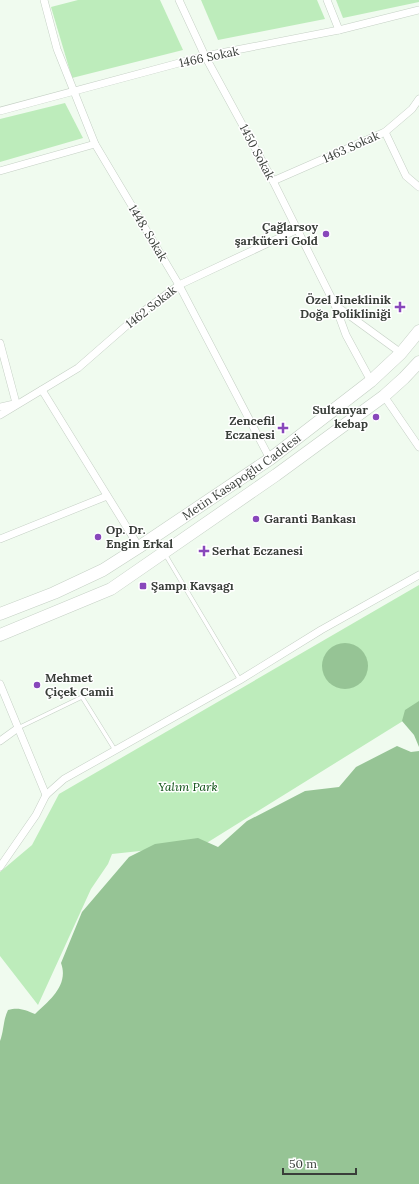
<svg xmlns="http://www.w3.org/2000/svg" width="419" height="1184" font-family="Lora,serif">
<rect width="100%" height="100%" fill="#f0fbef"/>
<g fill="#bdecbb">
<path d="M 78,0 L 160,0 L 183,50 L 72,78 L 51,7 Z"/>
<path d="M 201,0 L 317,0 L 325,19 L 218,40 Z"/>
<path d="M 336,0 L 419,0 L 419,2 L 343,18 Z"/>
<path d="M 65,103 L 83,138 L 0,162 L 0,119 Z"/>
<path d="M 419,585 L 419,711 L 205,844 L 112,854 L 108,864 L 91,889 L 38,1005 L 0,956 L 0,872 L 32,845 L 59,794 Z"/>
</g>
<g fill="#96c495">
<circle cx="345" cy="666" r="23"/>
<path d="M 419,701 L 419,747 L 414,735 L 402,721 L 405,710 Z"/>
<path d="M 397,746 L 411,752 L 419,751 L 419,1184 L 0,1184 L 0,1041 C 4,1031 3,1020 8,1010 C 19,1007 25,1010 35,1014 C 50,1000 69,985 61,963 L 82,912 L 129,857 L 155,844 L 198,838 L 218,847 L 247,821 L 305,791 L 339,787 L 356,767 Z"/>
</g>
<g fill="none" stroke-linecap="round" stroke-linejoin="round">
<g stroke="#c5d0c5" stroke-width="4.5">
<g id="service">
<path d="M 165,554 L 240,680"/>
<path d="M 18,728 L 82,697 L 115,750"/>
</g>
</g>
<g stroke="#c5d0c5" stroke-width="8">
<g id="minor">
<path d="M 44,0 L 57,49 L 95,144 L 179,285 L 270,459"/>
<path d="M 179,0 L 205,56 L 273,181 L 335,305 L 346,335 L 371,381"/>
<path d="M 327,0 L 339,30"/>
<path d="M 0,111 L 205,56 L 339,30 L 419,10"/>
<path d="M 385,132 L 406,176 L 419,187"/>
<path d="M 0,171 L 95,144"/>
<path d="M 273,181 L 385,132 L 412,109 L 419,99"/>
<path d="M 335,305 L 401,353"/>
<path d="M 0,343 L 16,403"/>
<path d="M 42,390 L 139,547"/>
<path d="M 384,396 L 419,447"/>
<path d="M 0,407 L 14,404"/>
<path d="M 0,415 L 78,368 L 141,313 L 179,285 L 296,230"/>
<path d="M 0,539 L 107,496"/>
<path d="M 0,684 L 46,795"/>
<path d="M 0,741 L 18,728"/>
<path d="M 0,867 L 36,815 L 46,795 L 64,779 L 240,680 L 321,630 L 419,575"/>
</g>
</g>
<g stroke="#c5d0c5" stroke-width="13">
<g id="primary">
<path id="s1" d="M 0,614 L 54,593 L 103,570 L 139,547 L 270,459 L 371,381 L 401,353 L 419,331"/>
<path d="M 0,635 L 111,589 L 276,475 L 384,396 L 404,378 L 419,362"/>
</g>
</g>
<use href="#service" stroke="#fff" stroke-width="3.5"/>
<use href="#minor" stroke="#fff" stroke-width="7"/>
<use href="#primary" stroke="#fff" stroke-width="12"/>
</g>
<g fill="#8847bb" stroke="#fff" stroke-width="1.5">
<circle cx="326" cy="234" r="4"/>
<path d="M398 301h4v4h4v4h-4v4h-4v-4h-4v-4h4z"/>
<circle cx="376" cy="417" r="4"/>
<path d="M281 422h4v4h4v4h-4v4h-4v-4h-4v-4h4z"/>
<circle cx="256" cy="519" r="4"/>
<circle cx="98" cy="537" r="4"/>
<path d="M202 545h4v4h4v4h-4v4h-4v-4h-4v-4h4z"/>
<rect x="139" y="582" width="8" height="8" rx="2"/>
<circle cx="37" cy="685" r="4"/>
</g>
<g text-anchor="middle" stroke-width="3" stroke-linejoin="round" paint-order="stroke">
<g font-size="12" fill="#393e39" stroke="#fff">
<text transform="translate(209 57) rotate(-12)" y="4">1466 Sokak</text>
<text transform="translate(351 147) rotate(-24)" y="4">1463 Sokak</text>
<text transform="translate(257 152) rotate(62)" y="4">1450 Sokak</text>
<text transform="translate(148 233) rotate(59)" y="4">1448. Sokak</text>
<text transform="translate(151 307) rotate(-38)" y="4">1462 Sokak</text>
<text dy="4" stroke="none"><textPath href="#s1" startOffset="279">Metin Kasapoğlu Caddesi</textPath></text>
</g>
<g font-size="12" font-weight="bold" fill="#393e39" stroke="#fff" text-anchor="start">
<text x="318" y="231" text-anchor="end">Çağlarsoy<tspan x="318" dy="14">şarküteri Gold</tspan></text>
<text x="391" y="304" text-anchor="end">Özel Jineklinik<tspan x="391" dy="14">Doğa Polikliniği</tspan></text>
<text x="368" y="414" text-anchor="end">Sultanyar<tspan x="368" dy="14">kebap</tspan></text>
<text x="275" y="425" text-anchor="end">Zencefil<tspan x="275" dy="14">Eczanesi</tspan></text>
<text x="264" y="523">Garanti Bankası</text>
<text x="106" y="534">Op. Dr.<tspan x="106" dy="14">Engin Erkal</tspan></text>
<text x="212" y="555">Serhat Eczanesi</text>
<text x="151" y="590">Şampı Kavşagı</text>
<text x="45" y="682">Mehmet<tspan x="45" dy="14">Çiçek Camii</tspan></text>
</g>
<g font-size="12" font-style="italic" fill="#054a0c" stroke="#fff">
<text x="188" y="791">Yalım Park</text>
</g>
</g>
<path d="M283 1168v6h73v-6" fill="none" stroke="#393e39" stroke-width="2"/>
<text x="289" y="1168" font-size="12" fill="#393e39" stroke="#ffffff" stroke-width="3" paint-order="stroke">50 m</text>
</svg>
